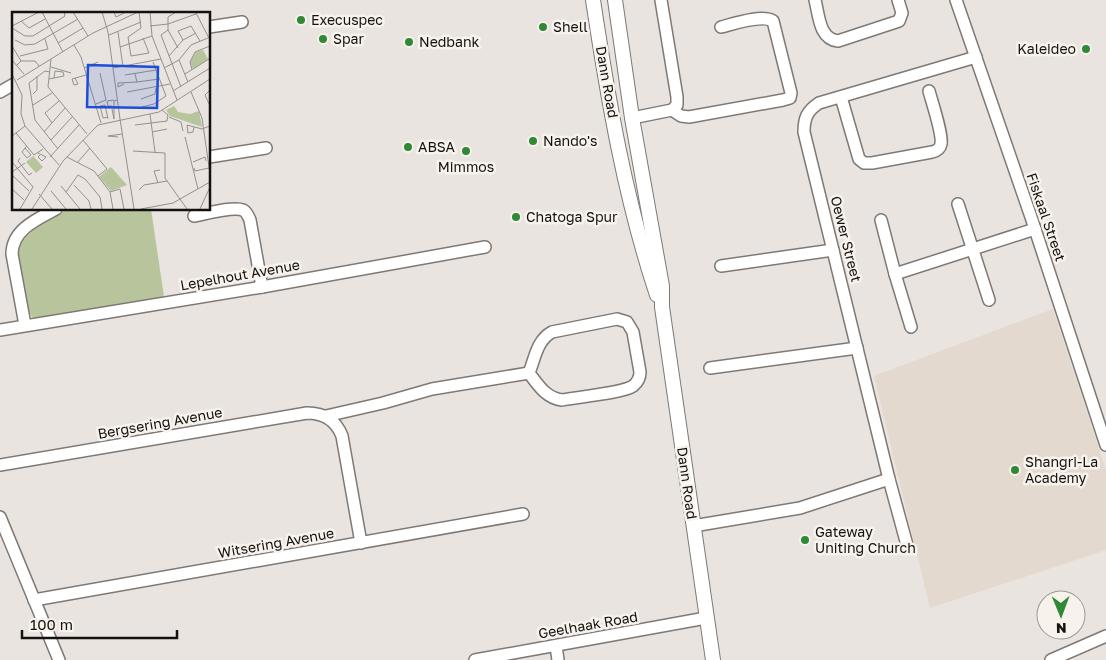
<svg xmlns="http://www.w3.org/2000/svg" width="1106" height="660" font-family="'Golos Text',sans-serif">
<rect width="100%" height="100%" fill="#e9e4df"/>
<path fill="#e4d9ce" d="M 1053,309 L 1106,470 L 1106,550 L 930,608 L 874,376 Z"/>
<path fill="#b8c49c" d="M 67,209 L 151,209 L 164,297 L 37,319 L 32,317 L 26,306 L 18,257 L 20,243 L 35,228 Z"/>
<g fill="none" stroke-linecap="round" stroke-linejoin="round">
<g stroke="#7e7975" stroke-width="14">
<g id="minor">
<path d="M 815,0 C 819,15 819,39 838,41 L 899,21 L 902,13 L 898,0"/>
<path d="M 956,0 L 1031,217 L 1106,445"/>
<path d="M 209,27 L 242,22"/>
<path d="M 0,92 L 14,84"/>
<path d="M 841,97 L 859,159 L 864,163 L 872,163 L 932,152 C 937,151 940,149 941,144 C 943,135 932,102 929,91"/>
<path d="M 672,110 L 681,116 L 689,117 L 783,100 L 790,98 L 791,93 L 773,21 C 762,14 733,24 721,27"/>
<path d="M 632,118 L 672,110 L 677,105 L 677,97 L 661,0"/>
<path d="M 209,157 L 266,148"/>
<path d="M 958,204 L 989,300"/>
<path d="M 194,216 C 205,214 233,206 243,210 C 247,212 248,216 250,220 L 262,287"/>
<path d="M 881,220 L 895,274 L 911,327"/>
<path d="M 721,266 L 833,250"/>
<path d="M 895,274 L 1035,229"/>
<path d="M 617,319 L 627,322 L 633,332 L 640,372 C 640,378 638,382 633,386 C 623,393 577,397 562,400 C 546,398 538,385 529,373 C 535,358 537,340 552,332 Z"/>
<path d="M 25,325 L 12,254 C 12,230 37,219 56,209"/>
<path d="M 0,330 L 262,287 L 485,247"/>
<path d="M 710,368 L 857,348"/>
<path d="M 326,416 L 383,403 L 432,389 L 529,373"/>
<path d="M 0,465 L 307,413 C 324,413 336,420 342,436 L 361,543"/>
<path d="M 0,517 L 59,660"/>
<path d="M 693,526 L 800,508 L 889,479"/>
<path d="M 907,545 L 889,479 L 804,132 C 804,118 807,111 819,103 L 976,57"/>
<path d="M 34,600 L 523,514"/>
<path d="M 556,646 L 558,660"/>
<path d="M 475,660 L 706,618"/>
<path d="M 1051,660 L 1106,636"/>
</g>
</g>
<g stroke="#7e7975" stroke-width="16">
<g id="tertiary">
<path d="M 593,0 C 608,99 625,199 657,295"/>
<path d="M 615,0 L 632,118 L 662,286 L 662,307 L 713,660"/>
</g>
</g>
<use href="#minor" stroke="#fff" stroke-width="11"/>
<use href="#tertiary" stroke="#fff" stroke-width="14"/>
</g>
<g fill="#318836" stroke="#f7f2ec" stroke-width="2">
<circle cx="301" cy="20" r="5"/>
<circle cx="543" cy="27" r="5"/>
<circle cx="323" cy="39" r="5"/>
<circle cx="409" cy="42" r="5"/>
<circle cx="1086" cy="49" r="5"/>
<circle cx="533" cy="141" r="5"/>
<circle cx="408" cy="147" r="5"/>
<circle cx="466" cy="151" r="5"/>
<circle cx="516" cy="217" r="5"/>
<circle cx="1015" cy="470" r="5"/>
<circle cx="805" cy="540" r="5"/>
</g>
<g text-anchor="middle" stroke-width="5" stroke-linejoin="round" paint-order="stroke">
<g font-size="14" fill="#141210" stroke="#f7f2ec" text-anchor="start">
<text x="311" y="25">Execuspec</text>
<text x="553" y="32">Shell</text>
<text x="333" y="44">Spar</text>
<text x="419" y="47">Nedbank</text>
<text x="1076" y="54" text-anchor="end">Kaleideo</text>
<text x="543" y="146">Nando's</text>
<text x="418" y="152">ABSA</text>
<text x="466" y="172" text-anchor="middle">Mimmos</text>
<text x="526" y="222">Chatoga Spur</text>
<text x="1025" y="467">Shangri-La<tspan x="1025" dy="16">Academy</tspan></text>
<text x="815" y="537">Gateway<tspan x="815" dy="16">Uniting Church</tspan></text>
</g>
<g font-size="14" fill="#141210" stroke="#f7f2ec">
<text transform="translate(607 82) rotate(80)" y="5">Dann Road</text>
<text transform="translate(1046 217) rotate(71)" y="5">Fiskaal Street</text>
<text transform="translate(846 239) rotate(76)" y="5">Oewer Street</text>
<text transform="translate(240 275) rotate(-10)" y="5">Lepelhout Avenue</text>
<text transform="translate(160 423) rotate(-10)" y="5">Bergsering Avenue</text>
<text transform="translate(687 483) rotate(82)" y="5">Dann Road</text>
<text transform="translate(276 543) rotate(-10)" y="5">Witsering Avenue</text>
<text transform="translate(588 625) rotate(-10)" y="5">Geelhaak Road</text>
</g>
</g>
<g transform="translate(12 12)">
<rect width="198" height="198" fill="#e9e4df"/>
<path d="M 191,38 L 196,47 L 181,57 L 178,50 L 184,40 ZM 162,94 L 166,100 L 178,102 L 187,99 L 190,115 L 158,104 L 154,98 ZM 21,144 L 31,155 L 24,161 L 14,150 ZM 99,155 L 115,173 L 99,179 L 87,165 Z" fill="#b8c49c"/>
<path fill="none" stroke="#94908c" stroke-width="1" d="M 30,0 L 51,40M 61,0 L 76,24M 90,0 L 96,20 L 108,107M 102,0 L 104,5 L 114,0M 127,0 L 129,16 L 116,25 L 119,44 L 137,41 L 131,26M 138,0 L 140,24 L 165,88M 164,0 L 156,5 L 156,18 L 166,36M 184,1 L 198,28M 9,9 L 17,16 L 33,7M 0,14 L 27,0M 138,14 L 156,12 L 184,2M 0,16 L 13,24 L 21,24 L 53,4 L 52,0M 156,18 L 149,23 L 169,75M 106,20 L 111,55M 97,23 L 129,10M 3,28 L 13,33 L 23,32 L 66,7M 171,28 L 166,19 L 179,14 L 188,29M 46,31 L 71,16M 62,33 L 69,45 L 89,111M 0,34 L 9,49M 108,35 L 140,24M 8,44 L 36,37 L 33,27M 157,44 L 171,28 L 184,21M 39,47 L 36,75 L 75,122M 0,48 L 12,62M 167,48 L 176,70M 5,53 L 9,49 L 23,49 L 27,54M 39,55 L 59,61M 72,56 L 86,50M 101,56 L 149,47M 152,56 L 167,48 L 179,33 L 196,26M 180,58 L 178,50 L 183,40 L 198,34M 38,60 L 33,59 L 17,71 L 23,108 L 46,137M 0,62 L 10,83 L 9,102 L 13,114 L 47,153M 123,62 L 125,70 L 147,67M 173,62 L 197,47M 113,63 L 144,58M 63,66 L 66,72 L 62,73 L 60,67 L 74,63M 37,67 L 52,64 L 51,60 L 43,59 L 42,66M 5,68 L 81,21 L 126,0M 112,72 L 106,75 L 106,71 L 125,70M 198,78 L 193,83 L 198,94M 161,79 L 198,56M 115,80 L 158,72M 179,80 L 190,106 L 198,162M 21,82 L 25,78 L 25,64M 129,87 L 143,82 L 144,76M 84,92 L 94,88 L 88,61M 21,93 L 40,81M 100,94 L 96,94 L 95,89 L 102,88M 130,95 L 142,92 L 154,84 L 141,50M 100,97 L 102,107 L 102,89 L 105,88M 138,102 L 143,140M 96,105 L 91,106 L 88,94 L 93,93 L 96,107M 157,105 L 169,110 L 171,119M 108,107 L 122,197M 40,111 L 33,101 L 47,89M 123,113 L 155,109 L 156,103 L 150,98M 182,115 L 181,120 L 176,121 L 175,113 L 190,117 L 198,114M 32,120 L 53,96M 140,120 L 155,117M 4,121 L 22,143 L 31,137M 0,124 L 13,114M 106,125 L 96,124 L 110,122M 173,125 L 186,177M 39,128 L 60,105M 71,128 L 95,157 L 86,164M 13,136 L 19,143 L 15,146 L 10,140 L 13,136 L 15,134M 121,139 L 153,141 L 153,166 L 175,197M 26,141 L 34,145 L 30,149 L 26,145 L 28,143M 38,145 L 67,113M 55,145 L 82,159 L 98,180 L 101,197M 8,146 L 6,149 L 17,163 L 20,161M 0,150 L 21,175 L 8,197M 181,150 L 193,145 L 194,149M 65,151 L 78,136M 182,156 L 183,159 L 197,156M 0,160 L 13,151M 0,163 L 17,179M 66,163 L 73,167 L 88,185 L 90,197M 146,171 L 142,159 L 148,158M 62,173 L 77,189 L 79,197M 49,174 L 68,197M 0,177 L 12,188M 127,178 L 132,173 L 155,169M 39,179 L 54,197M 54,180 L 66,163M 98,180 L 108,177 L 112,197M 27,182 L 40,197M 20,197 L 51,149 L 86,113 L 147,100 L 198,67M 129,197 L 161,191 L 198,170M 188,197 L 198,175"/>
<path fill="#1d4ed8" fill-opacity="0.15" stroke="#1d4ed8" stroke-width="2.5" d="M 76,53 L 146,55 L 145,96 L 75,95 Z"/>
<rect width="198" height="198" fill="none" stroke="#141210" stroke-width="2.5"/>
</g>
<g transform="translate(1061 615) rotate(179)"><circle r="24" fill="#f7f2ec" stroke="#9c9894"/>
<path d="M0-4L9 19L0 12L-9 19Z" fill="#318836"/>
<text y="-8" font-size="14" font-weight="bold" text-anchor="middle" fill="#141210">N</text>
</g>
<path d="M22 630v8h155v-8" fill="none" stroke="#141210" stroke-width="2.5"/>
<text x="30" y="630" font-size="15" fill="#141210" stroke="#f7f2ec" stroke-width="4" paint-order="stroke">100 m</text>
</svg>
